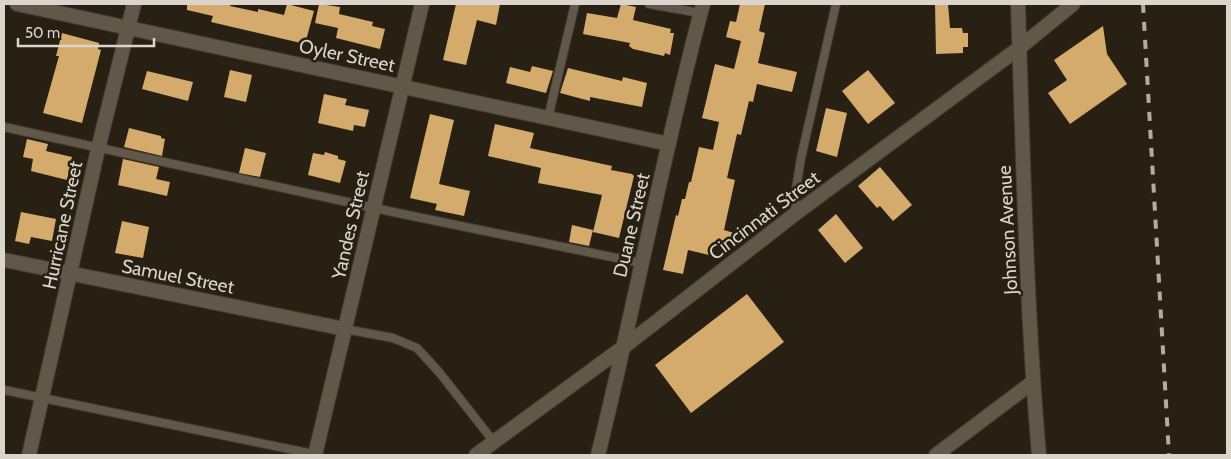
<svg xmlns="http://www.w3.org/2000/svg" width="1231" height="459" font-family="Cabin,sans-serif">
<rect width="100%" height="100%" fill="#292014"/>
<g fill="#d4aa6d">
<path d="M 187,4 L 231,4 L 230,6 L 258,12 L 258,9 L 284,15 L 287,4 L 314,11 L 305,44 L 211,22 L 213,16 L 187,10 Z"/>
<path d="M 319,4 L 340,7 L 339,14 L 373,22 L 372,26 L 385,29 L 380,49 L 336,38 L 338,28 L 315,23 Z"/>
<path d="M 456,4 L 500,4 L 496,25 L 477,20 L 466,65 L 443,60 Z"/>
<path d="M 621,4 L 636,7 L 633,20 L 671,29 L 670,33 L 674,33 L 670,55 L 665,53 L 664,56 L 633,49 L 629,46 L 630,43 L 583,34 L 587,13 L 617,18 Z"/>
<path d="M 740,4 L 765,4 L 759,31 L 765,33 L 758,63 L 797,72 L 792,92 L 757,84 L 753,102 L 749,101 L 741,135 L 737,134 L 727,178 L 735,180 L 724,230 L 734,233 L 730,250 L 711,245 L 709,255 L 688,250 L 683,274 L 663,270 L 676,215 L 678,216 L 682,199 L 685,199 L 689,182 L 691,182 L 699,147 L 713,150 L 719,122 L 702,118 L 715,64 L 734,69 L 741,41 L 726,37 L 730,21 L 736,22 Z"/>
<path d="M 935,4 L 948,4 L 950,28 L 962,28 L 963,33 L 968,33 L 968,47 L 963,47 L 963,53 L 936,54 Z"/>
<path d="M 1103,26 L 1107,54 L 1127,84 L 1070,124 L 1048,93 L 1067,80 L 1054,60 Z"/>
<path d="M 62,33 L 99,43 L 98,49 L 101,50 L 82,123 L 43,113 L 59,56 L 56,56 Z"/>
<path d="M 532,66 L 553,71 L 546,93 L 506,83 L 510,67 L 530,72 Z"/>
<path d="M 568,68 L 622,81 L 623,77 L 647,83 L 642,107 L 590,97 L 590,101 L 560,93 Z"/>
<path d="M 230,70 L 252,75 L 246,102 L 224,97 Z"/>
<path d="M 868,70 L 895,103 L 868,124 L 842,91 Z"/>
<path d="M 147,71 L 193,82 L 188,101 L 142,89 Z"/>
<path d="M 324,94 L 347,99 L 345,105 L 369,110 L 365,127 L 354,125 L 353,131 L 318,123 Z"/>
<path d="M 826,108 L 847,113 L 837,157 L 816,151 Z"/>
<path d="M 430,114 L 454,120 L 439,184 L 470,191 L 464,216 L 435,210 L 437,204 L 410,198 Z"/>
<path d="M 495,124 L 534,133 L 530,148 L 612,166 L 611,170 L 632,174 L 634,176 L 619,238 L 593,232 L 602,195 L 538,183 L 541,168 L 488,156 Z"/>
<path d="M 129,128 L 161,136 L 161,138 L 165,139 L 162,156 L 124,147 Z"/>
<path d="M 27,139 L 48,144 L 46,151 L 72,157 L 67,180 L 31,171 L 33,159 L 23,157 Z"/>
<path d="M 245,148 L 266,153 L 260,177 L 239,173 Z"/>
<path d="M 325,152 L 338,156 L 338,159 L 346,161 L 340,183 L 308,175 L 313,153 L 324,155 Z"/>
<path d="M 123,159 L 159,167 L 156,179 L 170,182 L 167,196 L 118,185 Z"/>
<path d="M 880,167 L 912,205 L 893,221 L 880,206 L 877,208 L 858,186 Z"/>
<path d="M 21,212 L 56,219 L 52,241 L 31,237 L 29,244 L 15,241 Z"/>
<path d="M 836,214 L 863,248 L 845,263 L 818,230 Z"/>
<path d="M 122,221 L 149,227 L 143,258 L 115,253 Z"/>
<path d="M 572,225 L 593,230 L 589,246 L 569,242 Z"/>
<path d="M 747,294 L 784,342 L 691,413 L 655,365 Z"/>
</g>
<g fill="none" stroke-linecap="round" stroke-linejoin="round">
<g stroke="#413a32" stroke-width="10">
<g id="service">
<path d="M 649,4 L 700,13"/>
<path d="M 548,118 L 575,4"/>
<path d="M 4,127 L 393,212 L 641,263"/>
<path d="M 795,214 L 796,189 L 801,158 L 836,4"/>
<path d="M 345,329 L 393,338 L 417,348 L 439,372 L 494,442"/>
<path d="M 4,390 L 318,455"/>
</g>
</g>
<g stroke="#413a32" stroke-width="16">
<g id="minor">
<path d="M 17,4 L 669,144"/>
<path d="M 1018,4 C 1023,154 1026,305 1039,455"/>
<path d="M 4,260 L 345,329"/>
<path d="M 29,455 L 98,149 L 134,4"/>
<path d="M 315,455 L 422,4"/>
<path d="M 476,455 L 625,346 L 795,214 L 1019,48 L 1073,4"/>
<path d="M 598,455 C 635,305 663,153 703,4"/>
<path d="M 936,455 L 1033,382"/>
</g>
</g>
<use href="#service" stroke="#61584a" stroke-width="8"/>
<use href="#minor" stroke="#61584a" stroke-width="14"/>
<path stroke="#b2aca3" stroke-width="4" stroke-dasharray="9 9" stroke-linecap="butt" d="M 1143,4 L 1169,455"/>
</g>
<g text-anchor="middle" stroke-width="5" stroke-linejoin="round" paint-order="stroke">
<g font-size="19" fill="#dad4cc" stroke="#292014">
<text transform="translate(347 55) rotate(12)" y="7">Oyler Street</text>
<text transform="translate(764 215) rotate(-37)" y="7">Cincinnati Street</text>
<text transform="translate(62 225) rotate(-78)" y="7">Hurricane Street</text>
<text transform="translate(350 225) rotate(-77)" y="7">Yandes Street</text>
<text transform="translate(631 225) rotate(-77)" y="7">Duane Street</text>
<text transform="translate(1007 230) rotate(-93)" y="7">Johnson Avenue</text>
<text transform="translate(178 276) rotate(11)" y="7">Samuel Street</text>
</g>
</g>
<rect width="1231" height="459" fill="none" stroke="#dad4cc" stroke-width="10"/>
<path d="M18 38v8h136v-8" fill="none" stroke="#dad4cc" stroke-width="2.5"/>
<text x="25" y="38" font-size="15" fill="#dad4cc" stroke="#292014" stroke-width="4" paint-order="stroke">50 m</text>
</svg>
